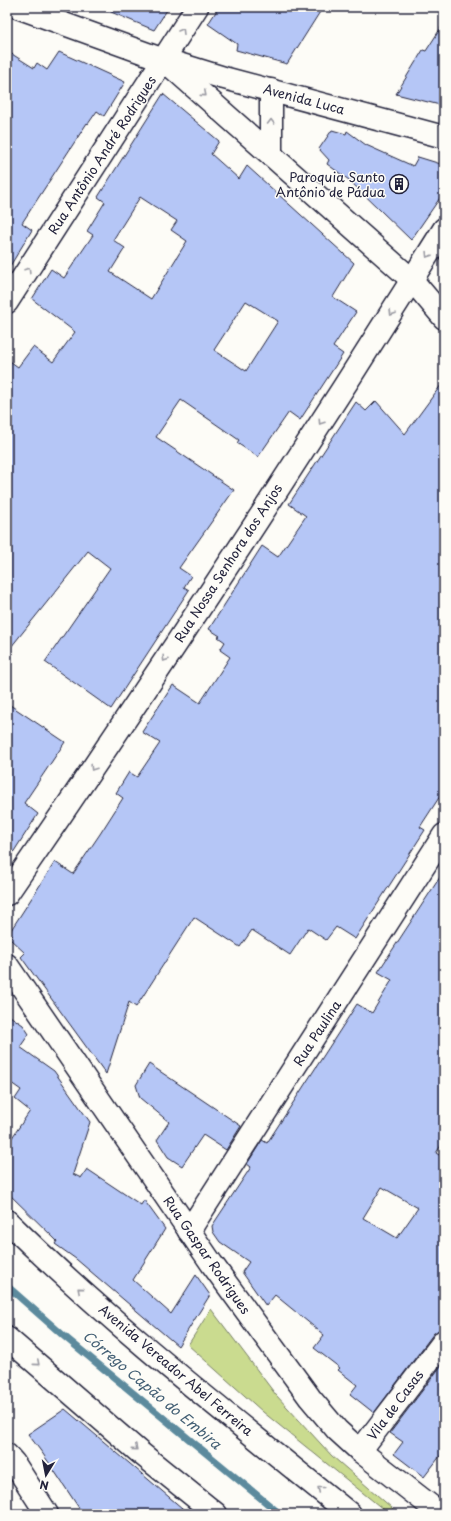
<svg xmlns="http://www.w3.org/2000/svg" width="451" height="1521" font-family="'Playpen Sans',sans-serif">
<rect width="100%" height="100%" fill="#fdfcf7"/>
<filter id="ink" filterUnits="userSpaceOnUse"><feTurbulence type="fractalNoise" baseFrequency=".025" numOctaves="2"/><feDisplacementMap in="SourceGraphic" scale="8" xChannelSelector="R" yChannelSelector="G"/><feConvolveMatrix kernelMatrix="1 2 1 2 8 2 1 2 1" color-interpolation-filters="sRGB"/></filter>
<g filter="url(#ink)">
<path fill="#cadb8f" stroke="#767e65" d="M 211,1309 L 276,1395 L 332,1456 L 399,1514 L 389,1514 L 263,1412 L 188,1345 Z"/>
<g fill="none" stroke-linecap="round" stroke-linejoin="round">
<path stroke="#5b8a9d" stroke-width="7" d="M 7,1286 L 65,1337 L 280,1514"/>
</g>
<g fill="#b5c6f6" stroke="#22223b" fill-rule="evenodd">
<path d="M 99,7 L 169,7 L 154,30 Z"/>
<path d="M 219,7 L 323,7 L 287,64 L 236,50 L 237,44 L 208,24 Z"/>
<path d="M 444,23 L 444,106 L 396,94 L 423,50 L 426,51 Z"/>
<path d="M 7,51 L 34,68 L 37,63 L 47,70 L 59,52 L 125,82 L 104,116 L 97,111 L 88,124 L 87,123 L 22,223 L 32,230 L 7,271 Z"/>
<path d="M 163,94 L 219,141 L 211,154 L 239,179 L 247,166 L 354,263 L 333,297 L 356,312 L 333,347 L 343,354 L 300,420 L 289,412 L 258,457 L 237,443 L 239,440 L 181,400 L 156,437 L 234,490 L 179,568 L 191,576 L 184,587 L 189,590 L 111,709 L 45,662 L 110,568 L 88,551 L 7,652 L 7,359 L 18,367 L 33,347 L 53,362 L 75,332 L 32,299 L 51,269 L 64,278 L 93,235 L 87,231 L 105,202 L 98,197 ZM 140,197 L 177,221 L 171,230 L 187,241 L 151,299 L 110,272 L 125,248 L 113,240 ZM 246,301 L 278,321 L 246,371 L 214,350 Z"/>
<path d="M 332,130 L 346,134 L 347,131 L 366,145 L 413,166 L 418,157 L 444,165 L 444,192 L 411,240 L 349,180 L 327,164 L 329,160 L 319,149 Z"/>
<path d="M 444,381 L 444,790 L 420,827 L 425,830 L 355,939 L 336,927 L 326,940 L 308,928 L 290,955 L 252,930 L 240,947 L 194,917 L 136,1007 L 129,1002 L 106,1074 L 21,957 L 25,953 L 10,939 L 13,936 L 9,933 L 55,862 L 73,874 L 100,834 L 123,798 L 116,793 L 129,772 L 137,777 L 160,743 L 142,732 L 173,685 L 200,703 L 230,657 L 220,650 L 225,642 L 218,637 L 220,636 L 209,629 L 262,546 L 278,557 L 306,516 L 289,504 L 356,402 L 366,411 L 376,401 L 405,434 Z"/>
<path d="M 7,703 L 65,742 L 24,803 L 38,814 L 7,862 Z"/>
<path d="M 444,871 L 444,1141 L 436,1153 L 444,1158 L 444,1329 L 434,1333 L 374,1413 L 350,1394 L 357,1385 L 338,1370 L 340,1368 L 314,1348 L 324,1335 L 275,1295 L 266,1306 L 242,1272 L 249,1262 L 220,1242 L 213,1232 L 212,1226 L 251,1167 L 247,1164 L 262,1140 L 267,1143 L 357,1004 L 372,1013 L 392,980 L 378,972 ZM 382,1187 L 418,1208 L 397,1238 L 363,1218 Z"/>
<path d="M 7,1014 L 23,1025 L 29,1034 L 20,1047 L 54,1071 L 90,1122 L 73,1174 L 81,1178 L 87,1169 L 141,1205 L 144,1200 L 165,1229 L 133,1280 L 171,1314 L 196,1275 L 210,1295 L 178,1346 L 76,1259 L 55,1244 L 57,1241 L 7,1192 L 7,1145 L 30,1111 L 15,1099 L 21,1090 L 7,1080 Z"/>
<path d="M 149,1064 L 241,1126 L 226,1150 L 203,1135 L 182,1166 L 168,1157 L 157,1140 L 169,1122 L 140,1098 L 136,1085 Z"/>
<path d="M 444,1362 L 444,1451 L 424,1477 L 394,1454 L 403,1442 L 390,1433 Z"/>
<path d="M 65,1409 L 142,1474 L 189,1514 L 83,1514 L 43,1454 L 28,1434 Z"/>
</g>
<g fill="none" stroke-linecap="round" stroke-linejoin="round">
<g stroke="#22223b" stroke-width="25">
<g id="street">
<path d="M 7,302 L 197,7"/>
<path d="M 7,894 C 157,676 303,454 444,229"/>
<path d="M 7,965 L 212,1264 L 310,1398 L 337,1430 L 360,1451 L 441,1514"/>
<path d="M 189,1231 L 444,835"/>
<path d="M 360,1451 L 444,1341"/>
</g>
</g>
<g stroke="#22223b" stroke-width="25">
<g id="secondary">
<path d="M 17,7 L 164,60 L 412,280 L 444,318"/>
<path d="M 172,62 L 224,78 L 444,137"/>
<path d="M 271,90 L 271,153"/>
<path d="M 7,1455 L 14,1463 L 47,1514"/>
</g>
</g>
<g stroke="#22223b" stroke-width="25">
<g id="primary">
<path d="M 7,1221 C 114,1327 233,1419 350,1514"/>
<path d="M 7,1338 L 138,1451 L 216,1514"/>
</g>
</g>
<use href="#street" stroke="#fdfcf7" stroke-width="22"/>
<use href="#secondary" stroke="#fdfcf7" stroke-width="22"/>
<use href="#primary" stroke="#fdfcf7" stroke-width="22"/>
</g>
<defs><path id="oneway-chevron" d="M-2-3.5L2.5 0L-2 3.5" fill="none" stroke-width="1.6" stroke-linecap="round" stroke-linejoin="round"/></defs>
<g stroke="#9a9aa2">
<use href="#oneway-chevron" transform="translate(182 31) rotate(-59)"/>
<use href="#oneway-chevron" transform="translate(204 94) rotate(41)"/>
<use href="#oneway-chevron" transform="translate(271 122) rotate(-90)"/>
<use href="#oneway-chevron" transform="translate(428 255) rotate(122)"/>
<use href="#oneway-chevron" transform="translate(28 270) rotate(-57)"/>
<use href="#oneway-chevron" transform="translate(392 313) rotate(122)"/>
<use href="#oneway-chevron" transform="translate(321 422) rotate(123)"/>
<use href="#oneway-chevron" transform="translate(165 659) rotate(123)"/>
<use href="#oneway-chevron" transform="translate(93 768) rotate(123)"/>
<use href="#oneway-chevron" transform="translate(80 1290) rotate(-139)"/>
<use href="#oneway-chevron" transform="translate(37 1363) rotate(41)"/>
<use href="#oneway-chevron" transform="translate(135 1448) rotate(40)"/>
<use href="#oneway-chevron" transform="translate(320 1489) rotate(-141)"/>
</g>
</g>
<defs>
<g id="building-ring" transform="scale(1)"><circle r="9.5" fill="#fdfcf7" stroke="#22223b" stroke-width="1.5"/><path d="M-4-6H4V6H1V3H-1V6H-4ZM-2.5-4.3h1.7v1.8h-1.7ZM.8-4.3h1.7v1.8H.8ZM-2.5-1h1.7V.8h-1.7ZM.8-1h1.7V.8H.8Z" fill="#22223b"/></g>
</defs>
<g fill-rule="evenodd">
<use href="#building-ring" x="399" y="184"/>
</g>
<g text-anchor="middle" stroke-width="3" stroke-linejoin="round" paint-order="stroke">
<g font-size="13" fill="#22223b" stroke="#fdfcf7">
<text transform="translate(304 99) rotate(15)" y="5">Avenida Luca</text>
<text transform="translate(102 155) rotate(-57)" y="5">Rua Antônio André Rodrigues</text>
<text transform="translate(228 563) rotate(-57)" y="5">Rua Nossa Senhora dos Anjos</text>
<text transform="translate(317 1033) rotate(-57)" y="5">Rua Paulina</text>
<text transform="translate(207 1255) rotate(55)" y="5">Rua Gaspar Rodrigues</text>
<text transform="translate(176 1370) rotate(40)" y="5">Avenida Vereador Abel Ferreira</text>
<text transform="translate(395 1405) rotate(-53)" y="5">Vila de Casas</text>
</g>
<g font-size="13" fill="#22223b" stroke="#fdfcf7" text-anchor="end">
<text x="385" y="182">Paroquia Santo<tspan x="385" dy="15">Antônio de Pádua</tspan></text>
</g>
<g font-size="14" font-style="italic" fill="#435f74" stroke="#fdfcf7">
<text transform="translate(152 1390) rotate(40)" y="5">Córrego Capão do Embira</text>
</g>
</g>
<rect width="451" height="1521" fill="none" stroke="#fdfcf7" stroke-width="24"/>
<rect x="12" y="12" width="427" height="1497" fill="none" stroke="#22223b" stroke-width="1.5" filter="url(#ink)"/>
<g transform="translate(46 1475) rotate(190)" stroke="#fdfcf7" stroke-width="3" paint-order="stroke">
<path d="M0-3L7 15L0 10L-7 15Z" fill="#22223b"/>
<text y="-6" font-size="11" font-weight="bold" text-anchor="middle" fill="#22223b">N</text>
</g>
</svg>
